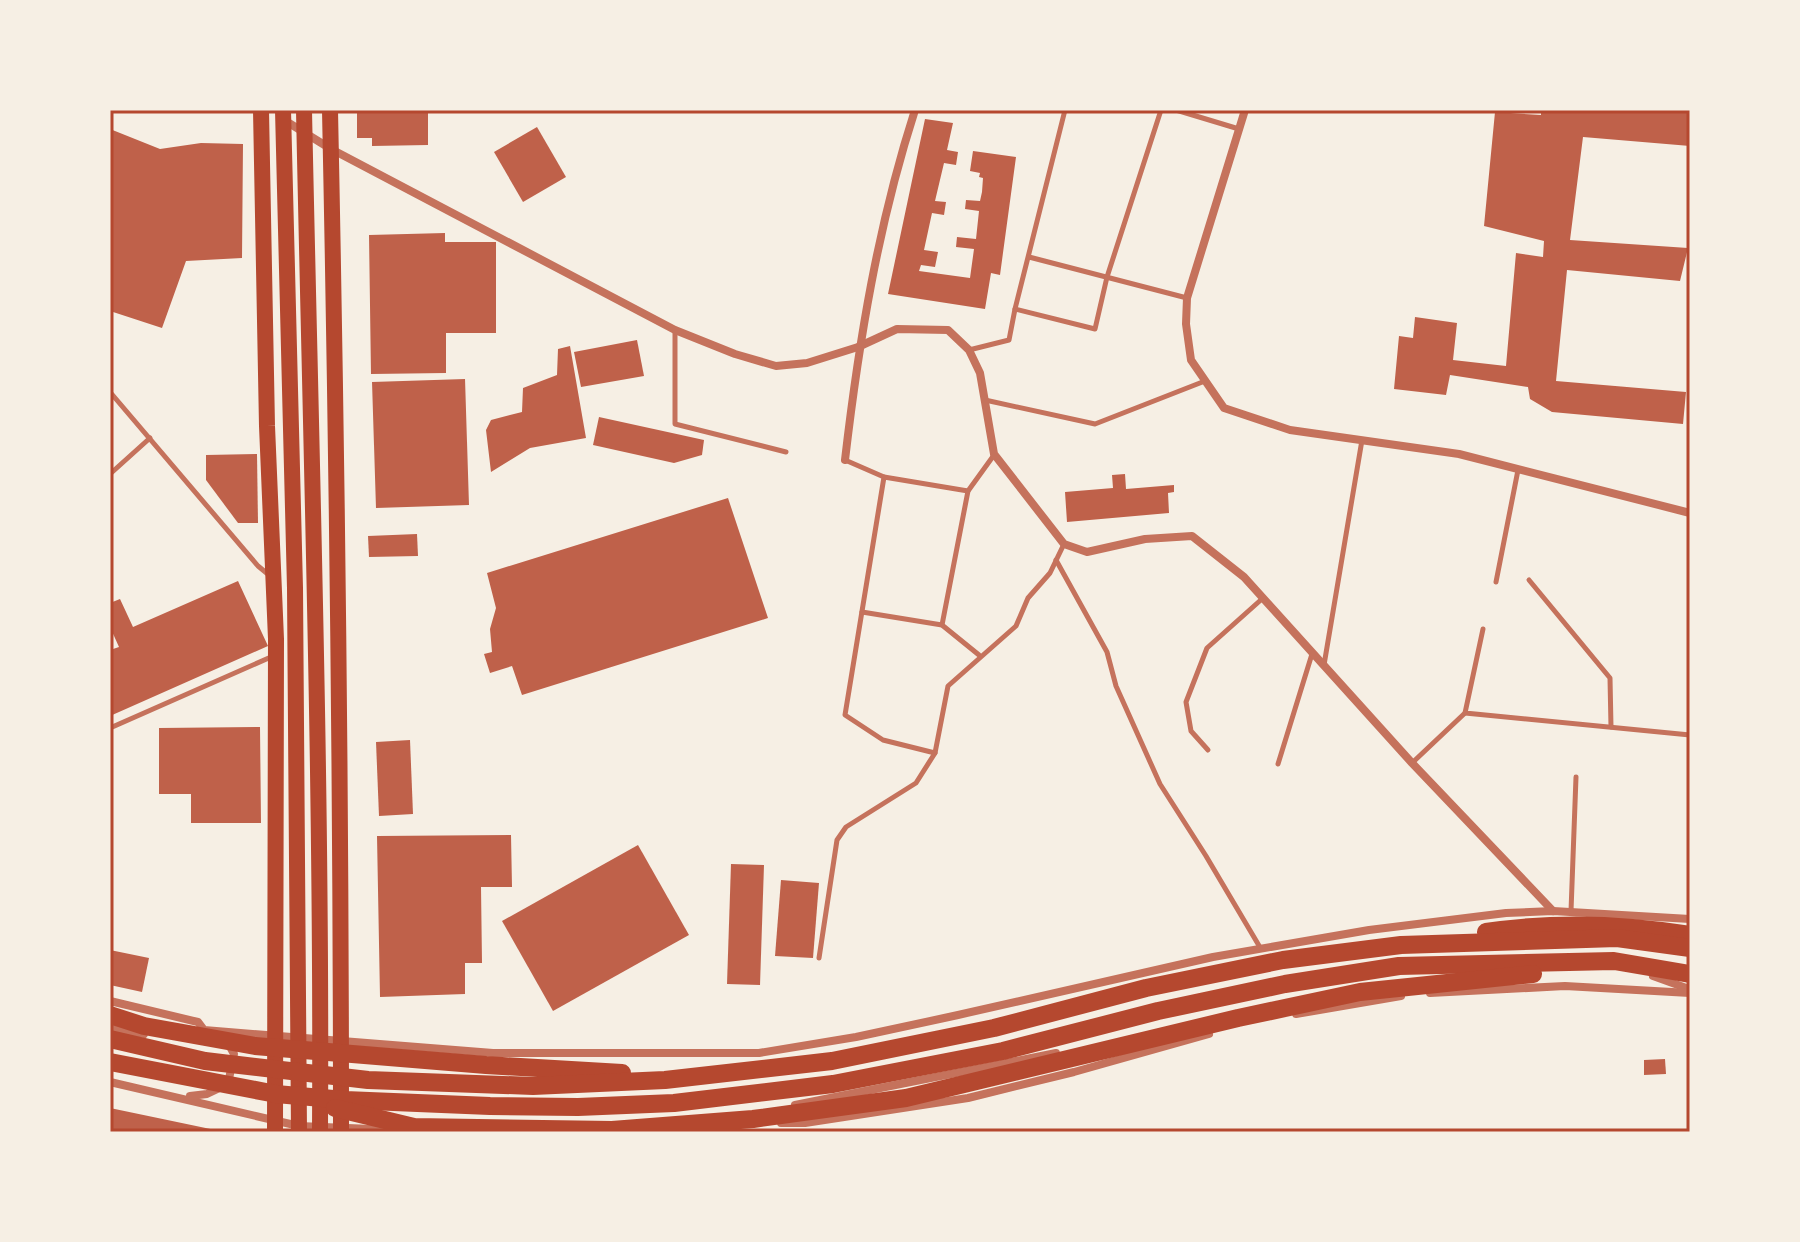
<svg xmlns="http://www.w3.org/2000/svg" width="1800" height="1242" font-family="Lato,sans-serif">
<rect width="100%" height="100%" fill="#f6efe4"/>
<g fill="#bf614a">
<path d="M 357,110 L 428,110 L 428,145 L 372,146 L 372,138 L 357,138 Z"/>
<path d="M 1541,110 L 1690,111 L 1690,146 L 1583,137 L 1570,240 L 1688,248 L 1680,281 L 1567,270 L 1556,381 L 1686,392 L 1683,424 L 1552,412 L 1530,399 L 1528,387 L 1450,375 L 1446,395 L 1394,389 L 1399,336 L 1413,338 L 1415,317 L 1457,323 L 1453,360 L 1506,366 L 1516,253 L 1543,257 L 1544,241 L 1484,226 L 1495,112 L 1541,115 Z"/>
<path d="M 925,119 L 953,123 L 947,150 L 958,152 L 956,165 L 944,163 L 935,201 L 946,202 L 944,215 L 932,213 L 924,250 L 938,252 L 935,267 L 921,265 L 919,271 L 970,278 L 974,249 L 956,247 L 957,237 L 976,239 L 979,211 L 965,209 L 966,200 L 980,201 L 982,192 L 983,178 L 979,177 L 980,173 L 970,171 L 973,151 L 1016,157 L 1000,275 L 991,273 L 985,309 L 888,294 Z"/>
<path d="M 537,127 L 566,177 L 523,202 L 494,152 Z"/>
<path d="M 110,129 L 160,149 L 201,143 L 243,144 L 242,258 L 186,261 L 162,328 L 110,311 Z"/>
<path d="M 445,233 L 445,242 L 496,242 L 496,333 L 446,333 L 446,373 L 371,374 L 369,235 Z"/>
<path d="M 637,340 L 644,376 L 581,387 L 574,352 Z"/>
<path d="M 570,346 L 586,438 L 530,448 L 491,472 L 486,430 L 491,420 L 522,412 L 523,388 L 557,375 L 558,349 Z"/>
<path d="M 465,379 L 469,505 L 376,508 L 372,382 Z"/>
<path d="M 599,417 L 704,440 L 702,455 L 674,463 L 593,445 Z"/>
<path d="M 257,454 L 258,523 L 238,523 L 206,480 L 206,455 Z"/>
<path d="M 1125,474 L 1126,489 L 1174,485 L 1174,492 L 1168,493 L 1169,513 L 1067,522 L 1065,492 L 1113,488 L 1112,475 Z"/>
<path d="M 728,498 L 768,618 L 522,695 L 512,666 L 490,673 L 484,654 L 492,652 L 490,629 L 496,608 L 487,573 Z"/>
<path d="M 417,534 L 418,556 L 369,557 L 368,536 Z"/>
<path d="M 238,581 L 268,646 L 110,716 L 110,650 L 119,647 L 110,627 L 110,603 L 120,599 L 133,627 Z"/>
<path d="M 260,727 L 261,823 L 191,823 L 191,794 L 159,794 L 159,728 Z"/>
<path d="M 410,740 L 413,814 L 379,816 L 376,742 Z"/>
<path d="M 511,835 L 512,887 L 481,887 L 482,963 L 465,963 L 465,994 L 380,997 L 377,836 Z"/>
<path d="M 638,845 L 689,935 L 553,1011 L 502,921 Z"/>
<path d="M 731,864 L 764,865 L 760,985 L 727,984 Z"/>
<path d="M 781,880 L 819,883 L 813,958 L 775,956 Z"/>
<path d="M 110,950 L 149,958 L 142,992 L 110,985 Z"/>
<path d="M 1665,1059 L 1666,1074 L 1644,1075 L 1644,1060 Z"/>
<path d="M 110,1108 L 220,1131 L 220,1132 L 110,1132 Z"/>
</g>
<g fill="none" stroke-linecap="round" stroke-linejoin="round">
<g stroke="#c5725c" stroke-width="5">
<path d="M 1176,110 L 1239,129"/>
<path d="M 1029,257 L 1187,298"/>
<path d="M 1015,309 L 1065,110"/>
<path d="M 675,331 L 675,424 L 786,452"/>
<path d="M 969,350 L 1009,340 L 1015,309 L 1095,329 L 1107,277 L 1161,110"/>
<path d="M 110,392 L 258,566 L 269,575"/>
<path d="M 985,400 L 1095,424 L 1205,381"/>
<path d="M 845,460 L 884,477 L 845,715 L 883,740 L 935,753"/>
<path d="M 110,474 L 150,438"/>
<path d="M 884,477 L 968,491"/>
<path d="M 1056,560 L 1107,652 L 1116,686 L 1160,784 L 1206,856 L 1261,949"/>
<path d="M 1529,580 L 1610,678 L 1611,727"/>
<path d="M 1496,582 L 1518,470"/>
<path d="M 862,612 L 942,625 L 979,655"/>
<path d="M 942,625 L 968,491 L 994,455"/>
<path d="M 1483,629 L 1465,713 L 1690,735"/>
<path d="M 1324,665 L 1362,440"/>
<path d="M 110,728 L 271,657"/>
<path d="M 1208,750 L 1191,731 L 1186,702 L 1207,648 L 1263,598"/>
<path d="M 1412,763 L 1465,713"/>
<path d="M 1278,764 L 1312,654"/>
<path d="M 1571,911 L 1576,777"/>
<path d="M 819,958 L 837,840 L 846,827 L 916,783 L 935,753 L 948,686 L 1016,626 L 1028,598 L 1050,573 L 1064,544"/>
</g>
<g stroke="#c5725c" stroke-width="8">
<path d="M 1245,110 L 1187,298 L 1186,324 L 1191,360 L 1224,408 L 1290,430 L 1459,454 L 1690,513"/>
<path d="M 284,120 L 331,149 L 675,330 L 735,354 L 776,366 L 807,363 L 858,347 L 897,329 L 948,330 L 969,350 L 980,373 L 994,454 L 1064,544 L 1087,552 L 1145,539 L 1192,536 L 1244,577 L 1412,763 L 1553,911"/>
<path d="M 845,460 C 859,340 878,225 915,110"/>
<path d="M 1653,976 L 1689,989"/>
<path d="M 1430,993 L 1565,986 L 1690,993"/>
<path d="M 110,1001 L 198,1022 L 204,1030 L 493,1053 L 759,1053 L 856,1037 L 958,1015 L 1213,957 L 1369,930 L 1506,913 L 1553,911 L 1690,919"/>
<path d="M 1296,1014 L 1401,996"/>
<path d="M 110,1028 L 144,1034"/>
<path d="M 110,1082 L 299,1126 L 396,1130"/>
<path d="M 190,1096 L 207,1094 L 228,1084 L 234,1054 L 227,1041"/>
<path d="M 795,1105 L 1056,1053"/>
<path d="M 781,1123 L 805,1123 L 968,1098 L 1074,1072 L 1209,1034"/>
</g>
<g stroke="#b5482f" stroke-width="16">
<path d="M 261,110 L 267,426 L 276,639 L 275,1132"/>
<path d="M 283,110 L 295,588 L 299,1132"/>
<path d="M 304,110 C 311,451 322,791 320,1132"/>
<path d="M 330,110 C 337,451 341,791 341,1132"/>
</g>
<g stroke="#b5482f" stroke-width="18">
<path d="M 1486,932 C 1553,922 1623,924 1690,935"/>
<path d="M 110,1015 L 144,1026 L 255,1046 L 486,1065 L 622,1073"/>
<path d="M 110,1039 L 205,1061 L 368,1080 L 533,1086 L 665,1080 L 832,1061 L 994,1028 L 1146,988 L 1283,960 L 1401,945 L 1617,938 L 1690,948"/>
<path d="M 110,1062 L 276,1094 L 345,1100 L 490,1106 L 578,1107 L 674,1103 L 833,1084 L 1003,1051 L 1158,1011 L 1285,984 L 1399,966 L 1614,961 L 1690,974"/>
<path d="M 335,1108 L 414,1127 L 612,1130 L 753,1119 L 906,1098 L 1238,1018 L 1360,992 L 1533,974"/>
</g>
</g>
<rect width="1800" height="1242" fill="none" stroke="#f6efe4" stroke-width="224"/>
<rect x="112" y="112" width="1576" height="1018" fill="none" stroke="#b5482f" stroke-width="3"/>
</svg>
